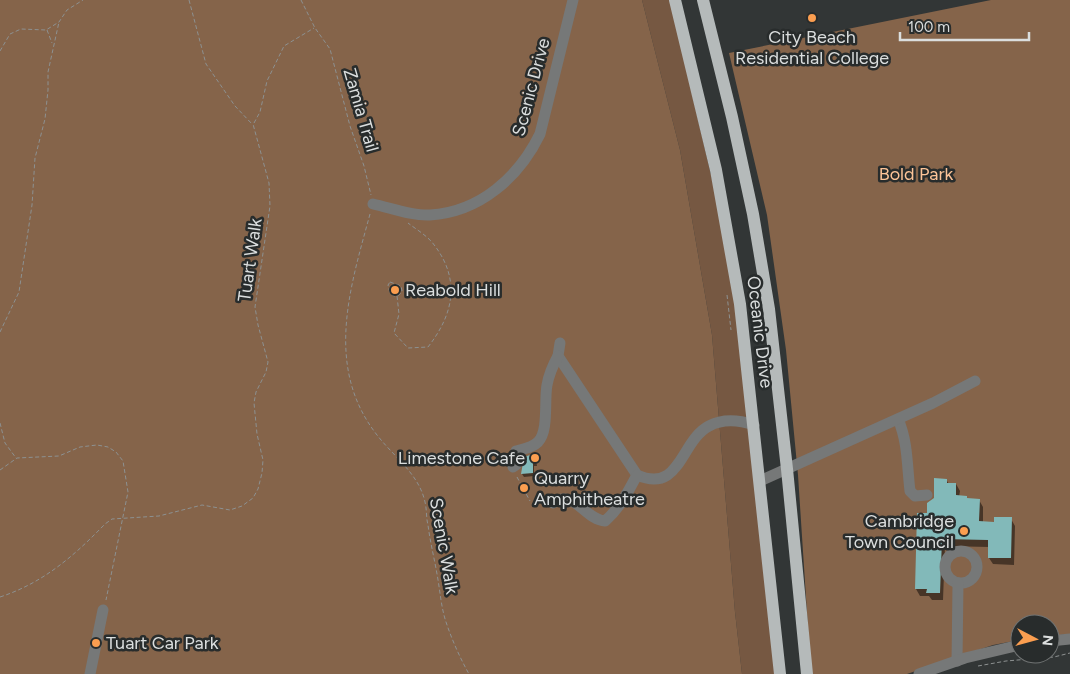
<svg xmlns="http://www.w3.org/2000/svg" width="1070" height="674" font-family="Figtree,sans-serif">
<rect width="100%" height="100%" fill="#323636"/>
<path fill="#765842" d="M 642,0 L 670,0 L 723,226 L 735,305 L 776,674 L 742,674 L 735,612 L 712,335 L 680,150 Z"/>
<g fill="#85644a">
<path d="M 0,0 L 642,0 L 680,150 L 712,335 L 735,612 L 742,674 L 0,674 Z"/>
<path d="M 991,0 L 1070,0 L 1070,634 L 1050,636 L 1050,624 L 1020,624 L 1020,640 L 993,645 L 907,674 L 811,674 L 798,475 L 786,350 L 767,215 L 729,53 Z"/>
</g>
<g fill="#0007">
<path d="M 535,454 L 537,466 L 534,466 L 534,476 L 524,477 L 522,474 L 525,458 Z"/>
<path d="M 947,481 L 949,484 L 956,484 L 960,491 L 959,497 L 966,497 L 968,500 L 979,500 L 983,507 L 983,523 L 995,523 L 1011,519 L 1015,526 L 1014,565 L 993,564 L 989,558 L 989,547 L 945,546 L 943,600 L 932,600 L 929,596 L 920,596 L 916,589 L 935,498 Z"/>
</g>
<g fill="#82b9b9">
<path d="M 536,453 L 536,463 L 533,463 L 533,473 L 521,474 L 524,457 Z"/>
<path d="M 934,478 L 947,479 L 947,483 L 956,483 L 956,495 L 967,496 L 967,498 L 980,499 L 979,521 L 994,522 L 994,517 L 1012,517 L 1011,558 L 988,558 L 988,540 L 942,539 L 940,593 L 926,593 L 927,589 L 915,589 L 917,513 L 927,513 L 927,503 L 934,498 Z"/>
</g>
<g fill="none" stroke-linecap="round" stroke-linejoin="round">
<g stroke="#8d9191" stroke-width="1" stroke-dasharray="4 2.5" stroke-linecap="butt">
<path d="M 189,0 L 206,64 L 235,106 L 252,124"/>
<path d="M 301,0 L 315,28 L 330,49 L 350,126 L 364,166 L 371,195"/>
<path d="M 47,30 L 52,43"/>
<path d="M 0,51 L 10,34 L 21,29 L 46,30 L 59,22 L 67,10 L 83,0"/>
<path d="M 254,123 L 260,112 L 267,81 L 284,46 L 314,28"/>
<path d="M 370,214 C 350,288 324,367 377,435 C 394,457 419,474 425,502 C 427,510 426,518 428,525 C 430,541 434,557 437,574 C 440,590 441,607 446,622 C 452,640 460,658 469,674"/>
<path d="M 390,282 L 401,286 L 402,291 L 399,295 L 394,296 L 390,293 L 388,285 Z"/>
<path d="M 727,295 L 731,330"/>
<path d="M 397,296 L 399,314 L 394,333 L 408,348 L 428,347 C 453,315 461,281 435,246 C 428,236 417,230 408,223"/>
<path d="M 0,332 L 19,292 L 32,205 L 35,158 L 45,119 L 48,90 L 48,72 L 59,22"/>
<path d="M 0,423 L 5,443 L 16,458"/>
<path d="M 0,470 L 17,458 L 59,456 L 80,447 L 97,445 L 108,447 L 116,452 L 123,461 L 128,492 L 106,600"/>
<path d="M 517,477 L 530,501"/>
<path d="M 0,597 C 43,583 74,556 105,524 L 112,519 L 159,516 L 202,505 L 230,510 L 242,506 L 253,498 L 258,489 L 262,473 L 263,460 L 257,434 L 254,403 L 256,392 L 266,372 L 268,362 L 258,325 L 255,307 L 270,206 L 269,183 L 253,124"/>
<path d="M 978,666 L 1006,661 L 1054,657 L 1070,653"/>
</g>
<g stroke="#767878" stroke-width="11">
<path d="M 373,204 C 391,208 412,216 430,215 C 480,212 519,177 540,134 L 573,0"/>
<path d="M 560,343 L 558,356 L 637,475 C 681,494 680,441 709,426 C 724,418 739,420 754,425"/>
<path d="M 898,419 C 908,442 907,466 910,491 L 915,496 L 927,495"/>
<path d="M 513,467 L 516,465 L 516,451 C 523,449 532,448 538,442 C 549,431 544,400 547,385 C 549,374 553,365 558,356"/>
<path d="M 760,481 L 933,403 L 975,381"/>
<path d="M 553,503 C 574,488 585,520 605,521 C 620,508 628,492 637,475"/>
<circle cx="961" cy="567" r="16"/>
<path d="M 1050,641 L 1070,639"/>
<path d="M 957,661 L 958,583"/>
<path d="M 90,674 L 103,610"/>
<path d="M 919,674 L 965,658 L 1020,645"/>
</g>
<g stroke="#b5baba" stroke-width="12">
<path d="M 675,0 L 716,170 L 740,304 L 780,674"/>
<path d="M 703,0 L 732,117 L 753,214 L 769,309 L 787,469 L 807,674"/>
</g>
</g>
<g fill="#fb9e50" stroke="#282c2c" stroke-width="2">
<circle cx="812" cy="18" r="5"/>
<circle cx="395" cy="290" r="5"/>
<circle cx="535" cy="458" r="5"/>
<circle cx="524" cy="488" r="5"/>
<circle cx="964" cy="531" r="5"/>
<circle cx="96" cy="643" r="5"/>
</g>
<g text-anchor="middle" stroke-width="5" stroke-linejoin="round" paint-order="stroke">
<g font-size="18" fill="#dbdede" stroke="#282c2c" text-anchor="start">
<text x="812" y="43" text-anchor="middle">City Beach<tspan x="812" dy="21">Residential College</tspan></text>
<text x="405" y="296">Reabold Hill</text>
<text x="525" y="464" text-anchor="end">Limestone Cafe</text>
<text x="534" y="484">Quarry<tspan x="534" dy="21">Amphitheatre</tspan></text>
<text x="954" y="527" text-anchor="end">Cambridge<tspan x="954" dy="21">Town Council</tspan></text>
<text x="106" y="649">Tuart Car Park</text>
</g>
<g font-size="18" fill="#dbdede" stroke="#282c2c">
<text transform="translate(531 87) rotate(-75)" y="6">Scenic Drive</text>
<text transform="translate(361 110) rotate(74)" y="6">Zamia Trail</text>
<text transform="translate(250 260) rotate(-82)" y="6">Tuart Walk</text>
<text transform="translate(760 332) rotate(83)" y="6">Oceanic Drive</text>
<text transform="translate(444 546) rotate(80)" y="6">Scenic Walk</text>
</g>
<g font-size="18" fill="#fdc498" stroke="#282c2c">
<text x="916" y="180">Bold Park</text>
</g>
</g>
<g transform="translate(1035 639) rotate(96)"><circle r="24" fill="#282c2c" stroke="#707373"/>
<path d="M0-4L9 19L0 12L-9 19Z" fill="#fb9e50"/>
<text y="-8" font-size="14" font-weight="bold" text-anchor="middle" fill="#dbdede">N</text>
</g>
<path d="M900 32v8h129v-8" fill="none" stroke="#dbdede" stroke-width="2.5"/>
<text x="908" y="32" font-size="15" fill="#dbdede" stroke="#282c2c" stroke-width="4" paint-order="stroke">100 m</text>
</svg>
